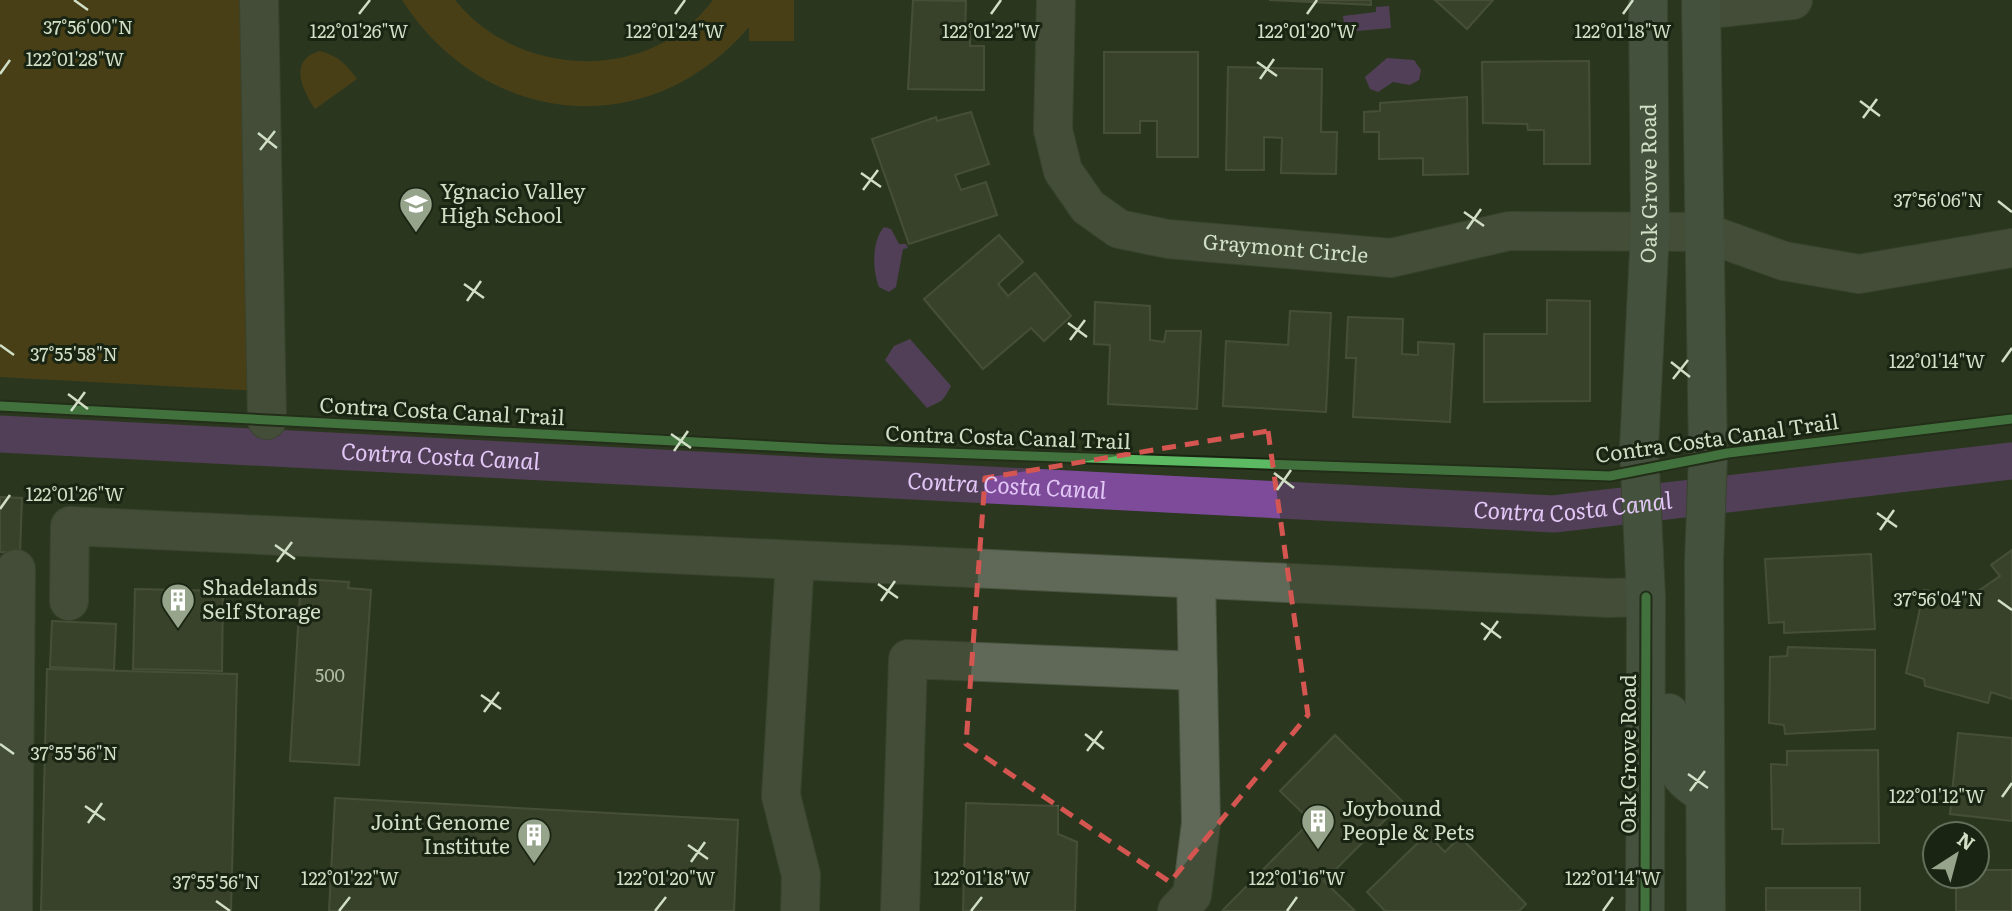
<svg xmlns="http://www.w3.org/2000/svg" width="2012" height="911" font-family="Literata,serif">
<rect width="100%" height="100%" fill="#2b371f"/>
<g fill="#6e4b0f">
<path d="M 0,0 L 254,0 L 260,391 L 0,377 Z"/>
<path d="M 402,0 L 455,0 C 518,79 651,84 713,0 L 794,0 L 794,41 L 749,41 L 749,27 C 648,145 484,127 402,0 Z"/>
<path d="M 320,51 C 338,56 346,64 357,79 L 315,109 C 302,89 288,60 320,51 Z"/>
</g>
<g fill="#7d4b9a">
<path d="M 1389,6 L 1391,28 L 1345,32 L 1343,16 L 1376,12 L 1376,7 Z"/>
<path d="M 1387,58 L 1414,60 L 1421,70 L 1419,80 L 1410,85 L 1393,82 L 1378,92 L 1370,89 L 1365,77 Z"/>
<path d="M 884,227 L 891,229 L 899,244 L 906,244 L 908,248 L 903,249 L 896,287 L 889,292 L 879,287 C 872,270 872,240 884,227 Z"/>
<path d="M 910,339 L 951,386 C 941,404 944,399 927,408 L 885,360 L 894,346 Z"/>
</g>
<g fill="none" stroke-linecap="round" stroke-linejoin="round">
<path stroke="#7d4b9a" stroke-width="37" id="s1" d="M 0,434 L 1554,514 L 2012,461"/>
</g>
<g fill="#474e36" stroke="#666c57" stroke-width="2">
<path d="M 913,0 L 966,1 L 965,31 L 970,31 L 970,46 L 984,46 L 984,90 L 908,89 Z"/>
<path d="M 1269,0 L 1371,0 L 1371,5 Z"/>
<path d="M 1435,0 L 1493,0 L 1467,29 Z"/>
<path d="M 1104,52 L 1198,52 L 1198,157 L 1157,157 L 1157,121 L 1140,121 L 1140,133 L 1104,133 Z"/>
<path d="M 1589,61 L 1590,164 L 1544,164 L 1544,130 L 1528,130 L 1527,124 L 1483,123 L 1482,62 Z"/>
<path d="M 1228,67 L 1322,69 L 1321,132 L 1337,132 L 1336,174 L 1281,173 L 1282,138 L 1264,137 L 1264,170 L 1226,170 Z"/>
<path d="M 1467,97 L 1468,174 L 1423,175 L 1423,158 L 1379,159 L 1379,132 L 1364,132 L 1364,112 L 1380,111 L 1380,103 Z"/>
<path d="M 971,112 L 989,164 L 955,175 L 961,190 L 986,182 L 997,215 L 909,244 L 872,139 L 936,117 L 937,121 Z"/>
<path d="M 999,235 L 1023,262 L 998,284 L 1008,296 L 1035,273 L 1071,316 L 1044,341 L 1031,328 L 983,369 L 924,299 Z"/>
<path d="M 1547,300 L 1590,301 L 1590,401 L 1484,402 L 1484,334 L 1547,334 Z"/>
<path d="M 1095,302 L 1150,306 L 1150,340 L 1164,342 L 1166,331 L 1201,331 L 1197,409 L 1108,404 L 1110,345 L 1094,344 Z"/>
<path d="M 1290,311 L 1331,313 L 1326,412 L 1223,406 L 1226,341 L 1288,345 Z"/>
<path d="M 1348,317 L 1403,319 L 1402,354 L 1418,355 L 1418,342 L 1454,344 L 1450,422 L 1353,417 L 1356,358 L 1346,358 Z"/>
<path d="M 0,497 L 22,498 L 20,553 L 0,552 Z"/>
<path d="M 2012,550 L 2012,699 L 1991,692 L 1988,703 L 1925,686 L 1924,679 L 1906,673 L 1924,590 L 1968,598 L 2000,576 L 1991,565 Z"/>
<path d="M 1871,554 L 1875,629 L 1784,633 L 1784,622 L 1769,623 L 1765,559 Z"/>
<path d="M 301,579 L 349,582 L 348,588 L 371,590 L 359,765 L 290,761 Z"/>
<path d="M 135,589 L 223,591 L 222,671 L 133,669 Z"/>
<path d="M 52,621 L 116,624 L 114,670 L 50,667 Z"/>
<path d="M 1788,647 L 1875,650 L 1875,729 L 1785,734 L 1784,725 L 1769,723 L 1770,657 L 1787,656 Z"/>
<path d="M 47,669 L 237,674 L 231,911 L 41,911 Z"/>
<path d="M 1958,733 L 2012,738 L 2012,821 L 1950,814 Z"/>
<path d="M 1335,735 L 1403,802 L 1324,881 L 1355,911 L 1222,911 L 1311,821 L 1280,791 Z"/>
<path d="M 1878,750 L 1879,843 L 1782,844 L 1783,829 L 1772,829 L 1771,764 L 1787,765 L 1787,751 Z"/>
<path d="M 335,798 L 738,820 L 734,911 L 329,911 Z"/>
<path d="M 966,803 L 1058,806 L 1058,834 L 1077,842 L 1075,911 L 963,911 Z"/>
<path d="M 1427,834 L 1445,852 L 1460,837 L 1526,904 L 1519,911 L 1385,911 L 1367,892 Z"/>
<path d="M 1977,870 L 2012,870 L 2012,911 L 1956,911 L 1956,876 L 1977,876 Z"/>
<rect x="1766" y="888" width="94" height="23"/>
</g>
<g fill="none" stroke-linecap="round" stroke-linejoin="round">
<g stroke="#49533f" stroke-width="40">
<g id="minor">
<path d="M 259,0 L 267,420"/>
<path id="s2" d="M 1056,0 L 1053,130 L 1063,171 L 1088,207 L 1119,229 L 1168,239 L 1391,258 L 1509,231 L 1703,232 L 1784,261 L 1859,274 L 2012,248"/>
<path d="M 1701,10 L 1793,0"/>
<path d="M 795,560 L 781,796 L 801,875 L 800,911"/>
<path d="M 69,601 L 70,526 L 1609,598 L 1646,597"/>
<path d="M 13,911 L 16,569"/>
<path d="M 900,911 L 908,659 L 1198,671"/>
<path d="M 1177,911 L 1192,895 L 1201,823 L 1196,579"/>
</g>
</g>
<g stroke="#49533f" stroke-width="40">
<g id="major">
<path d="M 1701,0 L 1708,456 L 1704,562 L 1706,911"/>
<path d="M 1669,713 C 1670,751 1667,774 1705,794"/>
<path id="s3" d="M 1645,911 L 1646,597 L 1639,448 L 1650,231 L 1648,0"/>
</g>
</g>
<use href="#minor" stroke="#606858" stroke-width="38"/>
<use href="#major" stroke="#627263" stroke-width="38"/>
<g stroke="#1a2412" stroke-width="13">
<g id="cycleway">
<path d="M 0,406 L 829,449 L 1610,476 L 1728,453 L 2012,419"/>
<path d="M 1645,911 L 1646,597"/>
</g>
</g>
<use href="#cycleway" stroke="#5cba63" stroke-width="9"/>
</g>
<path d="M0 0H2012V911H0ZM 1268,431 L 1308,715 L 1170,882 L 966,744 L 985,478 Z" fill="#2b371f" fill-opacity=".55" fill-rule="evenodd"/>
<path fill="none" stroke="#d55650" stroke-width="5" stroke-dasharray="14 9" stroke-linejoin="round" d="M 1268,431 L 1308,715 L 1170,882 L 966,744 L 985,478 Z"/>
<path fill="none" stroke="#d1dfc6" stroke-width="2.5" d="M 74,0 L 88,10M 359,14 L 370,0M 675,14 L 685,0M 991,14 L 1001,0M 1307,14 L 1317,0M 1623,14 L 1633,0M 1257,62 L 1277,76M 0,74 L 10,60M 1260,79 L 1274,59M 1860,101 L 1880,116M 1863,118 L 1877,99M 258,133 L 277,148M 260,150 L 275,131M 861,173 L 881,187M 863,190 L 878,170M 1998,201 L 2012,212M 1464,212 L 1484,226M 1467,229 L 1481,209M 464,284 L 484,298M 467,301 L 481,281M 1068,323 L 1087,337M 1070,340 L 1085,320M 0,345 L 14,355M 1671,362 L 1690,377M 2002,362 L 2012,348M 1673,379 L 1688,360M 68,394 L 88,409M 71,411 L 85,392M 671,434 L 691,448M 674,451 L 688,431M 1274,473 L 1294,488M 1277,490 L 1291,470M 0,509 L 10,495M 1877,513 L 1897,527M 1880,530 L 1894,510M 275,545 L 295,559M 277,562 L 292,542M 878,584 L 898,598M 1998,600 L 2012,610M 881,601 L 895,581M 1481,623 L 1501,638M 1484,640 L 1498,621M 481,695 L 501,709M 484,712 L 499,692M 1085,734 L 1104,749M 0,744 L 14,754M 1087,751 L 1102,731M 1688,774 L 1708,788M 1690,791 L 1705,771M 2002,797 L 2012,783M 85,806 L 105,820M 88,823 L 102,803M 688,845 L 708,859M 691,862 L 705,842M 216,901 L 230,911M 339,911 L 350,897M 655,911 L 666,897M 971,911 L 982,897M 1287,911 L 1297,897M 1603,911 L 1613,897"/>
<defs>
<g id="school-pin" transform="scale(1.75)"><path d="M0 17L-7.5 6A9.5 9.5 0 1 1 7.5 6Z" fill="#97a48c" stroke="#1a2412"/><path d="M0-5L7-2L0 1L-7-2ZM-4 1L0 2.5L4 1V4Q0 6-4 4Z" fill="#fff"/></g>
<g id="building-pin" transform="scale(1.75)"><path d="M0 17L-7.5 6A9.5 9.5 0 1 1 7.5 6Z" fill="#97a48c" stroke="#1a2412"/><path d="M-4-6H4V6H1V3H-1V6H-4ZM-2.5-4.3h1.7v1.8h-1.7ZM.8-4.3h1.7v1.8H.8ZM-2.5-1h1.7V.8h-1.7ZM.8-1h1.7V.8H.8Z" fill="#fff"/></g>
</defs>
<g fill-rule="evenodd">
<use href="#school-pin" x="416" y="204"/>
<use href="#building-pin" x="178" y="600"/>
<use href="#building-pin" x="1318" y="821"/>
<use href="#building-pin" x="534" y="835"/>
</g>
<g text-anchor="middle" stroke-width="6" stroke-linejoin="round" paint-order="stroke">
<g font-size="18" fill="#aebba2">
<text x="330" y="682">500</text>
</g>
<g font-size="21" fill="#d1dfc6" stroke="#1a2412">
<text dy="7" stroke="none"><textPath href="#s3" startOffset="728">Oak Grove Road</textPath></text>
<text dy="7" stroke="none"><textPath href="#s2" startOffset="422">Graymont Circle</textPath></text>
<text transform="translate(442 412) rotate(3)" y="7">Contra Costa Canal Trail</text>
<text transform="translate(1008 438) rotate(2)" y="7">Contra Costa Canal Trail</text>
<text transform="translate(1717 439) rotate(-8)" y="7">Contra Costa Canal Trail</text>
<text transform="translate(1629 754) rotate(-90)" y="7">Oak Grove Road</text>
</g>
<g font-size="21" fill="#d1dfc6" stroke="#1a2412" text-anchor="start">
<text x="440" y="199">Ygnacio Valley<tspan x="440" dy="24">High School</tspan></text>
<text x="202" y="595">Shadelands<tspan x="202" dy="24">Self Storage</tspan></text>
<text x="1342" y="816">Joybound<tspan x="1342" dy="24">People &amp; Pets</tspan></text>
<text x="510" y="830" text-anchor="end">Joint Genome<tspan x="510" dy="24">Institute</tspan></text>
</g>
<g font-size="23" font-style="italic" fill="#e2c6f5" stroke="#1a2412">
<text dy="8" stroke="none"><textPath href="#s1" startOffset="441">Contra Costa Canal</textPath></text>
<text dy="8" stroke="none"><textPath href="#s1" startOffset="1008">Contra Costa Canal</textPath></text>
<text dy="8" stroke="none"><textPath href="#s1" startOffset="1575">Contra Costa Canal</textPath></text>
</g>
</g>
<g font-size="18" text-anchor="middle" fill="#d1dfc6" stroke="#1a2412" stroke-width="6" stroke-linejoin="round" paint-order="stroke">
<text x="88" y="34">37°56'00"N</text>
<text x="359" y="38">122°01'26"W</text>
<text x="675" y="38">122°01'24"W</text>
<text x="991" y="38">122°01'22"W</text>
<text x="1307" y="38">122°01'20"W</text>
<text x="1623" y="38">122°01'18"W</text>
<text x="75" y="66">122°01'28"W</text>
<text x="1938" y="207">37°56'06"N</text>
<text x="74" y="361">37°55'58"N</text>
<text x="1937" y="368">122°01'14"W</text>
<text x="75" y="501">122°01'26"W</text>
<text x="1938" y="606">37°56'04"N</text>
<text x="74" y="760">37°55'56"N</text>
<text x="1937" y="803">122°01'12"W</text>
<text x="350" y="885">122°01'22"W</text>
<text x="666" y="885">122°01'20"W</text>
<text x="982" y="885">122°01'18"W</text>
<text x="1297" y="885">122°01'16"W</text>
<text x="1613" y="885">122°01'14"W</text>
<text x="216" y="889">37°55'56"N</text>
</g>
<g transform="translate(1956 855) rotate(36)"><circle r="33" fill="#1a2412" stroke="#636f5a" stroke-width="2"/>
<path d="M0-5L12 26L0 18L-12 26Z" fill="#97a48c"/>
<text y="-10" font-size="19" font-weight="bold" text-anchor="middle" fill="#d1dfc6">N</text>
</g>
</svg>
